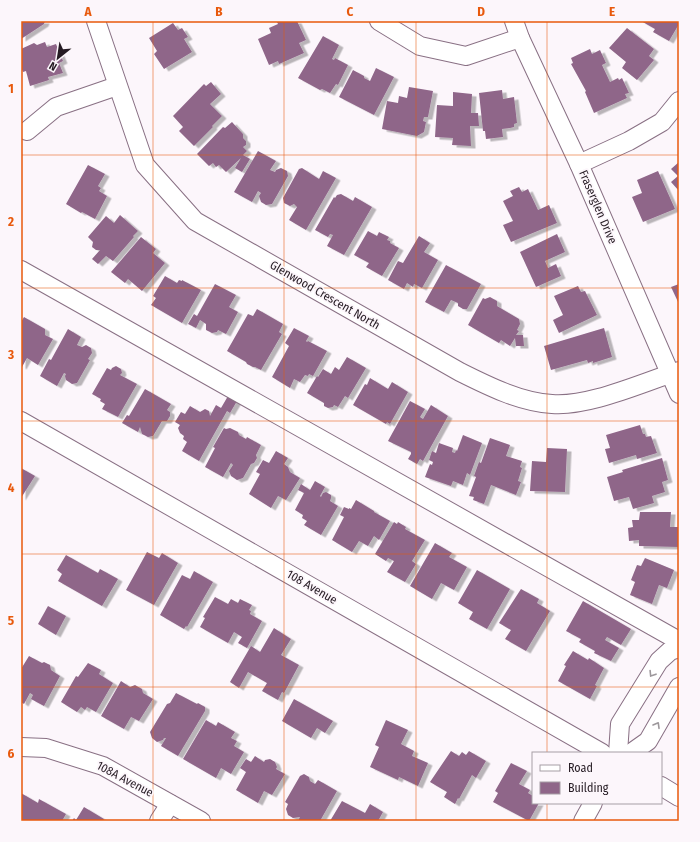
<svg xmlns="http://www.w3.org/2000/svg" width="700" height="842" font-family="'Fira Sans Condensed',sans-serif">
<defs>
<filter id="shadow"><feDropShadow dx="4.5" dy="2.5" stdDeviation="0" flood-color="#0004"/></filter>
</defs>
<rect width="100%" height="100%" fill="#fcf6fb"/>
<g fill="#8f6689" filter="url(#shadow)">
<path d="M 21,21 L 45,21 L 44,24 L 21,39 Z"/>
<path d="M 278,21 L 297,21 L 306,40 L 299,43 L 304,53 L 279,64 L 278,61 L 269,65 L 258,39 L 271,33 L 269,28 L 278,24 L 277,22 Z"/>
<path d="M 641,21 L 679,21 L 679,24 L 669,41 L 653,32 L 655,29 Z"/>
<path d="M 173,23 L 178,30 L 182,28 L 188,37 L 184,39 L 192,52 L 164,69 L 154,54 L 157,51 L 149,38 Z"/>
<path d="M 627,28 L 654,49 L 649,56 L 654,60 L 637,80 L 622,68 L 626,62 L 609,48 Z"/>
<path d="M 323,36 L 339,45 L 332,59 L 334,60 L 335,58 L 348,65 L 338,85 L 336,84 L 330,93 L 322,89 L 320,90 L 298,78 Z"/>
<path d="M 45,42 L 47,47 L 56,44 L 63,61 L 59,63 L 63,73 L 48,77 L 49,80 L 30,86 L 26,71 L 23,72 L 21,67 L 21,49 L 34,43 L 37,45 Z"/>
<path d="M 590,49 L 592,54 L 600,50 L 606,63 L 602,65 L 610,82 L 618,78 L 619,80 L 622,78 L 629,93 L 625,94 L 627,98 L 594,113 L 585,92 L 586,91 L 571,64 L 573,63 L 571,58 Z"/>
<path d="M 376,68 L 394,77 L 374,115 L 339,97 L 353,70 L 364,76 L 364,78 L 370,81 Z"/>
<path d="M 211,82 L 221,94 L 210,104 L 222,116 L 212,126 L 213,127 L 194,146 L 179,131 L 183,127 L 173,116 L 204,84 L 206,86 Z"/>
<path d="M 409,87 L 433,91 L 428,117 L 424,117 L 423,121 L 426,122 L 424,132 L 417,136 L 382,129 L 387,101 L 398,103 L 399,96 L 407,98 Z"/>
<path d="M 502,90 L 503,99 L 514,97 L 517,123 L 514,124 L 514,127 L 510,128 L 502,129 L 503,137 L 486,139 L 485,131 L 483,131 L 479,93 Z"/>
<path d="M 453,92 L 472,94 L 471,113 L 478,113 L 479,126 L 470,126 L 471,146 L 452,145 L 453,138 L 435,137 L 437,105 L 453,106 Z"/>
<path d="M 232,122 L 243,134 L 243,138 L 246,141 L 246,145 L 243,147 L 247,151 L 243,155 L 250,159 L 242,172 L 235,168 L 241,158 L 226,172 L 219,165 L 216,167 L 213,163 L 209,166 L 197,154 L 223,127 L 225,128 Z"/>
<path d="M 258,151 L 276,161 L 270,170 L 275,172 L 276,170 L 281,168 L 287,171 L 288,176 L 272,204 L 266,205 L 261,202 L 259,196 L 261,193 L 258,191 L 252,202 L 234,192 Z"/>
<path d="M 679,162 L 679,191 L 671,182 L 678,176 L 671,169 Z"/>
<path d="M 88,165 L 105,174 L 98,186 L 101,188 L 99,191 L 107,196 L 95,219 L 82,212 L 81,213 L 66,204 Z"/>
<path d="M 302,168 L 319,179 L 323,171 L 336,178 L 306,230 L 289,220 L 297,207 L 294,204 L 290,206 L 284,203 L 283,198 L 299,169 Z"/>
<path d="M 658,171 L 675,209 L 643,222 L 632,197 L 642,193 L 637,180 Z"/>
<path d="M 519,187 L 522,192 L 528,189 L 538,210 L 549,205 L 557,223 L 511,242 L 503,225 L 513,221 L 503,201 L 513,196 L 510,191 Z"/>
<path d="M 341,194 L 353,201 L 355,197 L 372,207 L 344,255 L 327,246 L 333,235 L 330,234 L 328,237 L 315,230 L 334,197 L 335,198 L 337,195 Z"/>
<path d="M 120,215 L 138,231 L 133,236 L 134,237 L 113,261 L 106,256 L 98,264 L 92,259 L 100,250 L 96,250 L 92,247 L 93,242 L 88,237 L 106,216 L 114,223 Z"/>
<path d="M 368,231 L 377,236 L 379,232 L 389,237 L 387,240 L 390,241 L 390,243 L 399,248 L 382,276 L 366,267 L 369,263 L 354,255 Z"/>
<path d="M 557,234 L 565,252 L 545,261 L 548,268 L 556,264 L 561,276 L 536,287 L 520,252 Z"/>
<path d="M 419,236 L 430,243 L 424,252 L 438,260 L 422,288 L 414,284 L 413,287 L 407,283 L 404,289 L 388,280 L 398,261 L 403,263 Z"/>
<path d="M 141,237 L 156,249 L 153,253 L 165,263 L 142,291 L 128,279 L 125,283 L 111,272 Z"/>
<path d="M 446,265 L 481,284 L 467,309 L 463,309 L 458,306 L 458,303 L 451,300 L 444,312 L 425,302 Z"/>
<path d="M 165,276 L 177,283 L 179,280 L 182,281 L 182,280 L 201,290 L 182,323 L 151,305 L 156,298 L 153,296 Z"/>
<path d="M 215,284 L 236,295 L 229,307 L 238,312 L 226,334 L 218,330 L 217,332 L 212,333 L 206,330 L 206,324 L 200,320 L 196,328 L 188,324 L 194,314 L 197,316 Z"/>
<path d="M 679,284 L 679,304 L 671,287 Z"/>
<path d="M 578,286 L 581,292 L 585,291 L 597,315 L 559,333 L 553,320 L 563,315 L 554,296 Z"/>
<path d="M 490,297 L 497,301 L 497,306 L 519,319 L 520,324 L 517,330 L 519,331 L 516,335 L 523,335 L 524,346 L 516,346 L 515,338 L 510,346 L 501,340 L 499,343 L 468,325 L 483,298 L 485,299 Z"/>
<path d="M 257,309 L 283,324 L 279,332 L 282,334 L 261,370 L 255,367 L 253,367 L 247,364 L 246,362 L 227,351 L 248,314 L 253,316 Z"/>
<path d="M 24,317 L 45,329 L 45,335 L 53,339 L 38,365 L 27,358 L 22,367 L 21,366 L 21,322 Z"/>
<path d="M 294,328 L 309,336 L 306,341 L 307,342 L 308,341 L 327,351 L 313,376 L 309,374 L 308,376 L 305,375 L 300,382 L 294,379 L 290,388 L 272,377 L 289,346 L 285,343 Z"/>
<path d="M 604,328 L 612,357 L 593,363 L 593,361 L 588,363 L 587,360 L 551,370 L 544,346 Z"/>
<path d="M 68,329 L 81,337 L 77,345 L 82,347 L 86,345 L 91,348 L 92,353 L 88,359 L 90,360 L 77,383 L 72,384 L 66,380 L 65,376 L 66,374 L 64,373 L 57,386 L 40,376 L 49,359 L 51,360 Z"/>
<path d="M 347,357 L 366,368 L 348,398 L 345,396 L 338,407 L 334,405 L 333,407 L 328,408 L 324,406 L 324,403 L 307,393 L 317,376 L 318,377 L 323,369 L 331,374 L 335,367 L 339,370 Z"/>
<path d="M 116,366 L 121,369 L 122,373 L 120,375 L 137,384 L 118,417 L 102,409 L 105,404 L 100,401 L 101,399 L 92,394 L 107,368 L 111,370 L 112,368 Z"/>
<path d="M 370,378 L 388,389 L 392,382 L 408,392 L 390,424 L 387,422 L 386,424 L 353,405 L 365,384 L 367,385 Z"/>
<path d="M 145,389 L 171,404 L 167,410 L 170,412 L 170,416 L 167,421 L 162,421 L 153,436 L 148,437 L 142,434 L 140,427 L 138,432 L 122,423 L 127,415 L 129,416 Z"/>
<path d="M 228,396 L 237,401 L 230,413 L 227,411 L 199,461 L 182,451 L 187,442 L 183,439 L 184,436 L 180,433 L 178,428 L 180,425 L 175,422 L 181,412 L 185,414 L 190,406 L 200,412 L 205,409 L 209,411 L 210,416 L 216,405 L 221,408 Z"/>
<path d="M 410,401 L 425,409 L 420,417 L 423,419 L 431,405 L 448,416 L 423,461 L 420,459 L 417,464 L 408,459 L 411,454 L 411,452 L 388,441 Z"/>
<path d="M 640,425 L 643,434 L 645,434 L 646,437 L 651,436 L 657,453 L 637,459 L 636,455 L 609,463 L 605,449 L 610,448 L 606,435 Z"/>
<path d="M 224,428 L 226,429 L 230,428 L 238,432 L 239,435 L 246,439 L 247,437 L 261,445 L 256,455 L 257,458 L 254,463 L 251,464 L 243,478 L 237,480 L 231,476 L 229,471 L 233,465 L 231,463 L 223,477 L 205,467 L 215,448 L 213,447 Z"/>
<path d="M 463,435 L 482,443 L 470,475 L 467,473 L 463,485 L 453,481 L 451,486 L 425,477 L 430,464 L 432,465 L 433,462 L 429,460 L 432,451 L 436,453 L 439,443 L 453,448 L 452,452 L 455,453 L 456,450 L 457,451 Z"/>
<path d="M 490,438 L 510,445 L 506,456 L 522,461 L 520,467 L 522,468 L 518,481 L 521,482 L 516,495 L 491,485 L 484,504 L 473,500 L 474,497 L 469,496 L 476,477 L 474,476 L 479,462 L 481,463 Z"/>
<path d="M 547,448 L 567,449 L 565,492 L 530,491 L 532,461 L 546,462 Z"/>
<path d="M 276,451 L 288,458 L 284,464 L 288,467 L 290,472 L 300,478 L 286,500 L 278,496 L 271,508 L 249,494 L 260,474 L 256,472 L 263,460 L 269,463 Z"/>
<path d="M 662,458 L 668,480 L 662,482 L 665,492 L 652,496 L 654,503 L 633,509 L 629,497 L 614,501 L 607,477 L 623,472 L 622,470 Z"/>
<path d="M 21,468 L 35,476 L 21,498 Z"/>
<path d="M 315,481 L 325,487 L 320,496 L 321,497 L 323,493 L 326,492 L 331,495 L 331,498 L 330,501 L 338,506 L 321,535 L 304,525 L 307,521 L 302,518 L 303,515 L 295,510 L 304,493 L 298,490 L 301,484 L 310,490 Z"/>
<path d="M 356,500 L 374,511 L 374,512 L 390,521 L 379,540 L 374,536 L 368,546 L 359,541 L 352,552 L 332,540 L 344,517 L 340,515 L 344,507 L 349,509 L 349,508 L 351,509 Z"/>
<path d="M 640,512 L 671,512 L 670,527 L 679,527 L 679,547 L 639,546 L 639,540 L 629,541 L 628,528 L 633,527 L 632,520 L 639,520 Z"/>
<path d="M 394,522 L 397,524 L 398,522 L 406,527 L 405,529 L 425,540 L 412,561 L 416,564 L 405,582 L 387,572 L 394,561 L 388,558 L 386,561 L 375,554 Z"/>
<path d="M 435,543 L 452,553 L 449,557 L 467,567 L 454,590 L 441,583 L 432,599 L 410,586 Z"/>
<path d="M 147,552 L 159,558 L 162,553 L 178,563 L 154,605 L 126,590 Z"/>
<path d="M 66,555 L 98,573 L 100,569 L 118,579 L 102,606 L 58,581 L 62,574 L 57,570 Z"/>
<path d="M 645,558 L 674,570 L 667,588 L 659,585 L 652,604 L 630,595 L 635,582 L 631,580 L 637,565 L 641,566 Z"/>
<path d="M 477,570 L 510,589 L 487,629 L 469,619 L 473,612 L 458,603 Z"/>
<path d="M 194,571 L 213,582 L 187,627 L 186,626 L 184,629 L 160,615 L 182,575 L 190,579 Z"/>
<path d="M 521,589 L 539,599 L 537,603 L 550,611 L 526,651 L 505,639 L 511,630 L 499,623 Z"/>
<path d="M 215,597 L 228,604 L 231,599 L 238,603 L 240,599 L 252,605 L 249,610 L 251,611 L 250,614 L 262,621 L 247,648 L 238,643 L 242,637 L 234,632 L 228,643 L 200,627 L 205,618 L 203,617 Z"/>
<path d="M 583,601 L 631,629 L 621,645 L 607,637 L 605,640 L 619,648 L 611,661 L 594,653 L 595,651 L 579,642 L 581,639 L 566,631 Z"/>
<path d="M 48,606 L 66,616 L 56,635 L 38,624 Z"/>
<path d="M 274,628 L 291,639 L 281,655 L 299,665 L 284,693 L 282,692 L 278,700 L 262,691 L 267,683 L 248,672 L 239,688 L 230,682 L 251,646 L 260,652 Z"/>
<path d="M 573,651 L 588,660 L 589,658 L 604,668 L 595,685 L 597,686 L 590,699 L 558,681 L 566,666 L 564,665 Z"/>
<path d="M 29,656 L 42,663 L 44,662 L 50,665 L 51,670 L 60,676 L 44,706 L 31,699 L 33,695 L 30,693 L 24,704 L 21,702 L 21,669 Z"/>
<path d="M 88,663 L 101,670 L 99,674 L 113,683 L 96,712 L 87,707 L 85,710 L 81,707 L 77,712 L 61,702 L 76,676 L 78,677 Z"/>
<path d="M 121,681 L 130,687 L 135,685 L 142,689 L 143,693 L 153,699 L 139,721 L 131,717 L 124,729 L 101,716 Z"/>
<path d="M 176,693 L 197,704 L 198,703 L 205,707 L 205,711 L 178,756 L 161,746 L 166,738 L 164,738 L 163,740 L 157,742 L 152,738 L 150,732 L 167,704 L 170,703 Z"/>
<path d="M 294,699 L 333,721 L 325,733 L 317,728 L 311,738 L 282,721 Z"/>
<path d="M 206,720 L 216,726 L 218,722 L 235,732 L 231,738 L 237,741 L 234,746 L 244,752 L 231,774 L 221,768 L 216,778 L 183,759 Z"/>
<path d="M 386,720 L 408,730 L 401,744 L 414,751 L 412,756 L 428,763 L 418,786 L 399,777 L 398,780 L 370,767 L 379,747 L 375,745 Z"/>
<path d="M 451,751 L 459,756 L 462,752 L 466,755 L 469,751 L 486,761 L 476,778 L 472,775 L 459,799 L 458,798 L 455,804 L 444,797 L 447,792 L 430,782 Z"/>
<path d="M 255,756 L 264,762 L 265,760 L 270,759 L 275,762 L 277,767 L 276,769 L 285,774 L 272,795 L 264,791 L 258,803 L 236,790 L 246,772 L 240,768 L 246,759 L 251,762 Z"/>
<path d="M 511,763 L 527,771 L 519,784 L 530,790 L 528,793 L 533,796 L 533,803 L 539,803 L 529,821 L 493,802 L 498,793 L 495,791 Z"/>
<path d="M 304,774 L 309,777 L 310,781 L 315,784 L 318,780 L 337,791 L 320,821 L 298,821 L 300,817 L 293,818 L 288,815 L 286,809 L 288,804 L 285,802 L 300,776 Z"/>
<path d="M 21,793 L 38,803 L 39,799 L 66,814 L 62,821 L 21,821 Z"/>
<path d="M 342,801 L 365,813 L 370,804 L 383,812 L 378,821 L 330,821 Z"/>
<path d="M 84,807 L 104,819 L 103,821 L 72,821 L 74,818 L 76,820 Z"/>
</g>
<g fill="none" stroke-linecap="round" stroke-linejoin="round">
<g stroke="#897084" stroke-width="20">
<g id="minor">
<path d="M 96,21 L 145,165 L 195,221 L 460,372 C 488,386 520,402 552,404 C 590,407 643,382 679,371"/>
<path d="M 379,21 L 420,46 L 466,56 L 520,38"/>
<path d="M 514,21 L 520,38 L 579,164 L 679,394"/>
<path d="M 27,131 L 56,107 L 117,86"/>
<path d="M 579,164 L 629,141 L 662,122 L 679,101"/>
<path d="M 21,270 L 679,641"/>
<path d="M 21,421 L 602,753"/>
<path d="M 21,747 L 46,748 L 103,766 L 201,821"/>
<path d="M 618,753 L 620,724 L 659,661 L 670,651 L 679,648"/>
<path d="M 631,753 L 648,741 L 679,687"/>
<path d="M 661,786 L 679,797"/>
<path d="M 159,821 L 170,804"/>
<path d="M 583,821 L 593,803"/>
</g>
</g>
<use href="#minor" stroke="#fff" stroke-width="18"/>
</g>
<defs><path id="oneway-chevron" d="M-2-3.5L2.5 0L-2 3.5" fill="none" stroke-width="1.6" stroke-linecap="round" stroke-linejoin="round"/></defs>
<g stroke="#9d989c">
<use href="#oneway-chevron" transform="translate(652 674) rotate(122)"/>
<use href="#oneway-chevron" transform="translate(657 725) rotate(-60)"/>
</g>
<path fill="none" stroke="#e8590c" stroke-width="1" stroke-opacity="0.55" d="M 153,21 L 153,821M 284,21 L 284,821M 416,21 L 416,821M 547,21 L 547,753M 21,155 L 679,155M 21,288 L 679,288M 21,421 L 679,421M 21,554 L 679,554M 21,687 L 679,687M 547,803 L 547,821"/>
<g text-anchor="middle" stroke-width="3.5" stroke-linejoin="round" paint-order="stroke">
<g font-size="12" fill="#251b23" stroke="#fcf6fb">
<text transform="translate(598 207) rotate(67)" y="4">Fraserglen Drive</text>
<text transform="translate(325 295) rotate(30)" y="4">Glenwood Crescent North</text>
<text transform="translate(312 587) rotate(30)" y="4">108 Avenue</text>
<text transform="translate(125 779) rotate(28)" y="4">108A Avenue</text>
</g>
</g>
<rect width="700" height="842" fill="none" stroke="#fcf6fb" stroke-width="44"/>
<rect x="532" y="752" width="130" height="52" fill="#fcf6fb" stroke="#a69ea5"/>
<rect x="540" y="765" width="20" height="6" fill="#ffffff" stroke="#a69ea5"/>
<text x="568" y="772" font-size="12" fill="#251b23">Road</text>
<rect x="540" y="782" width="20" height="12" fill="#8f6689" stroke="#a69ea5"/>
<text x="568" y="792" font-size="12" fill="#251b23">Building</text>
<g transform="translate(58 58) rotate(210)" stroke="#fcf6fb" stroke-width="3" paint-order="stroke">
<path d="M0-3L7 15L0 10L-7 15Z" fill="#251b23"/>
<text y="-6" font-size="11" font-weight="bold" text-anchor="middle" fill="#251b23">N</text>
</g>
<rect x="22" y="22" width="656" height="798" fill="none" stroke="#e8590c" stroke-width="1.5"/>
<g font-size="13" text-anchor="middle" font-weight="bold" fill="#e8590c">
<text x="88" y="16">A</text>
<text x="219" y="16">B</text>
<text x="350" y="16">C</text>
<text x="481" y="16">D</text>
<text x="612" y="16">E</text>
<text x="11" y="93">1</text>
<text x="11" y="226">2</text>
<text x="11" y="359">3</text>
<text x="11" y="492">4</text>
<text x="11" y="625">5</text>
<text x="11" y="758">6</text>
</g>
</svg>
